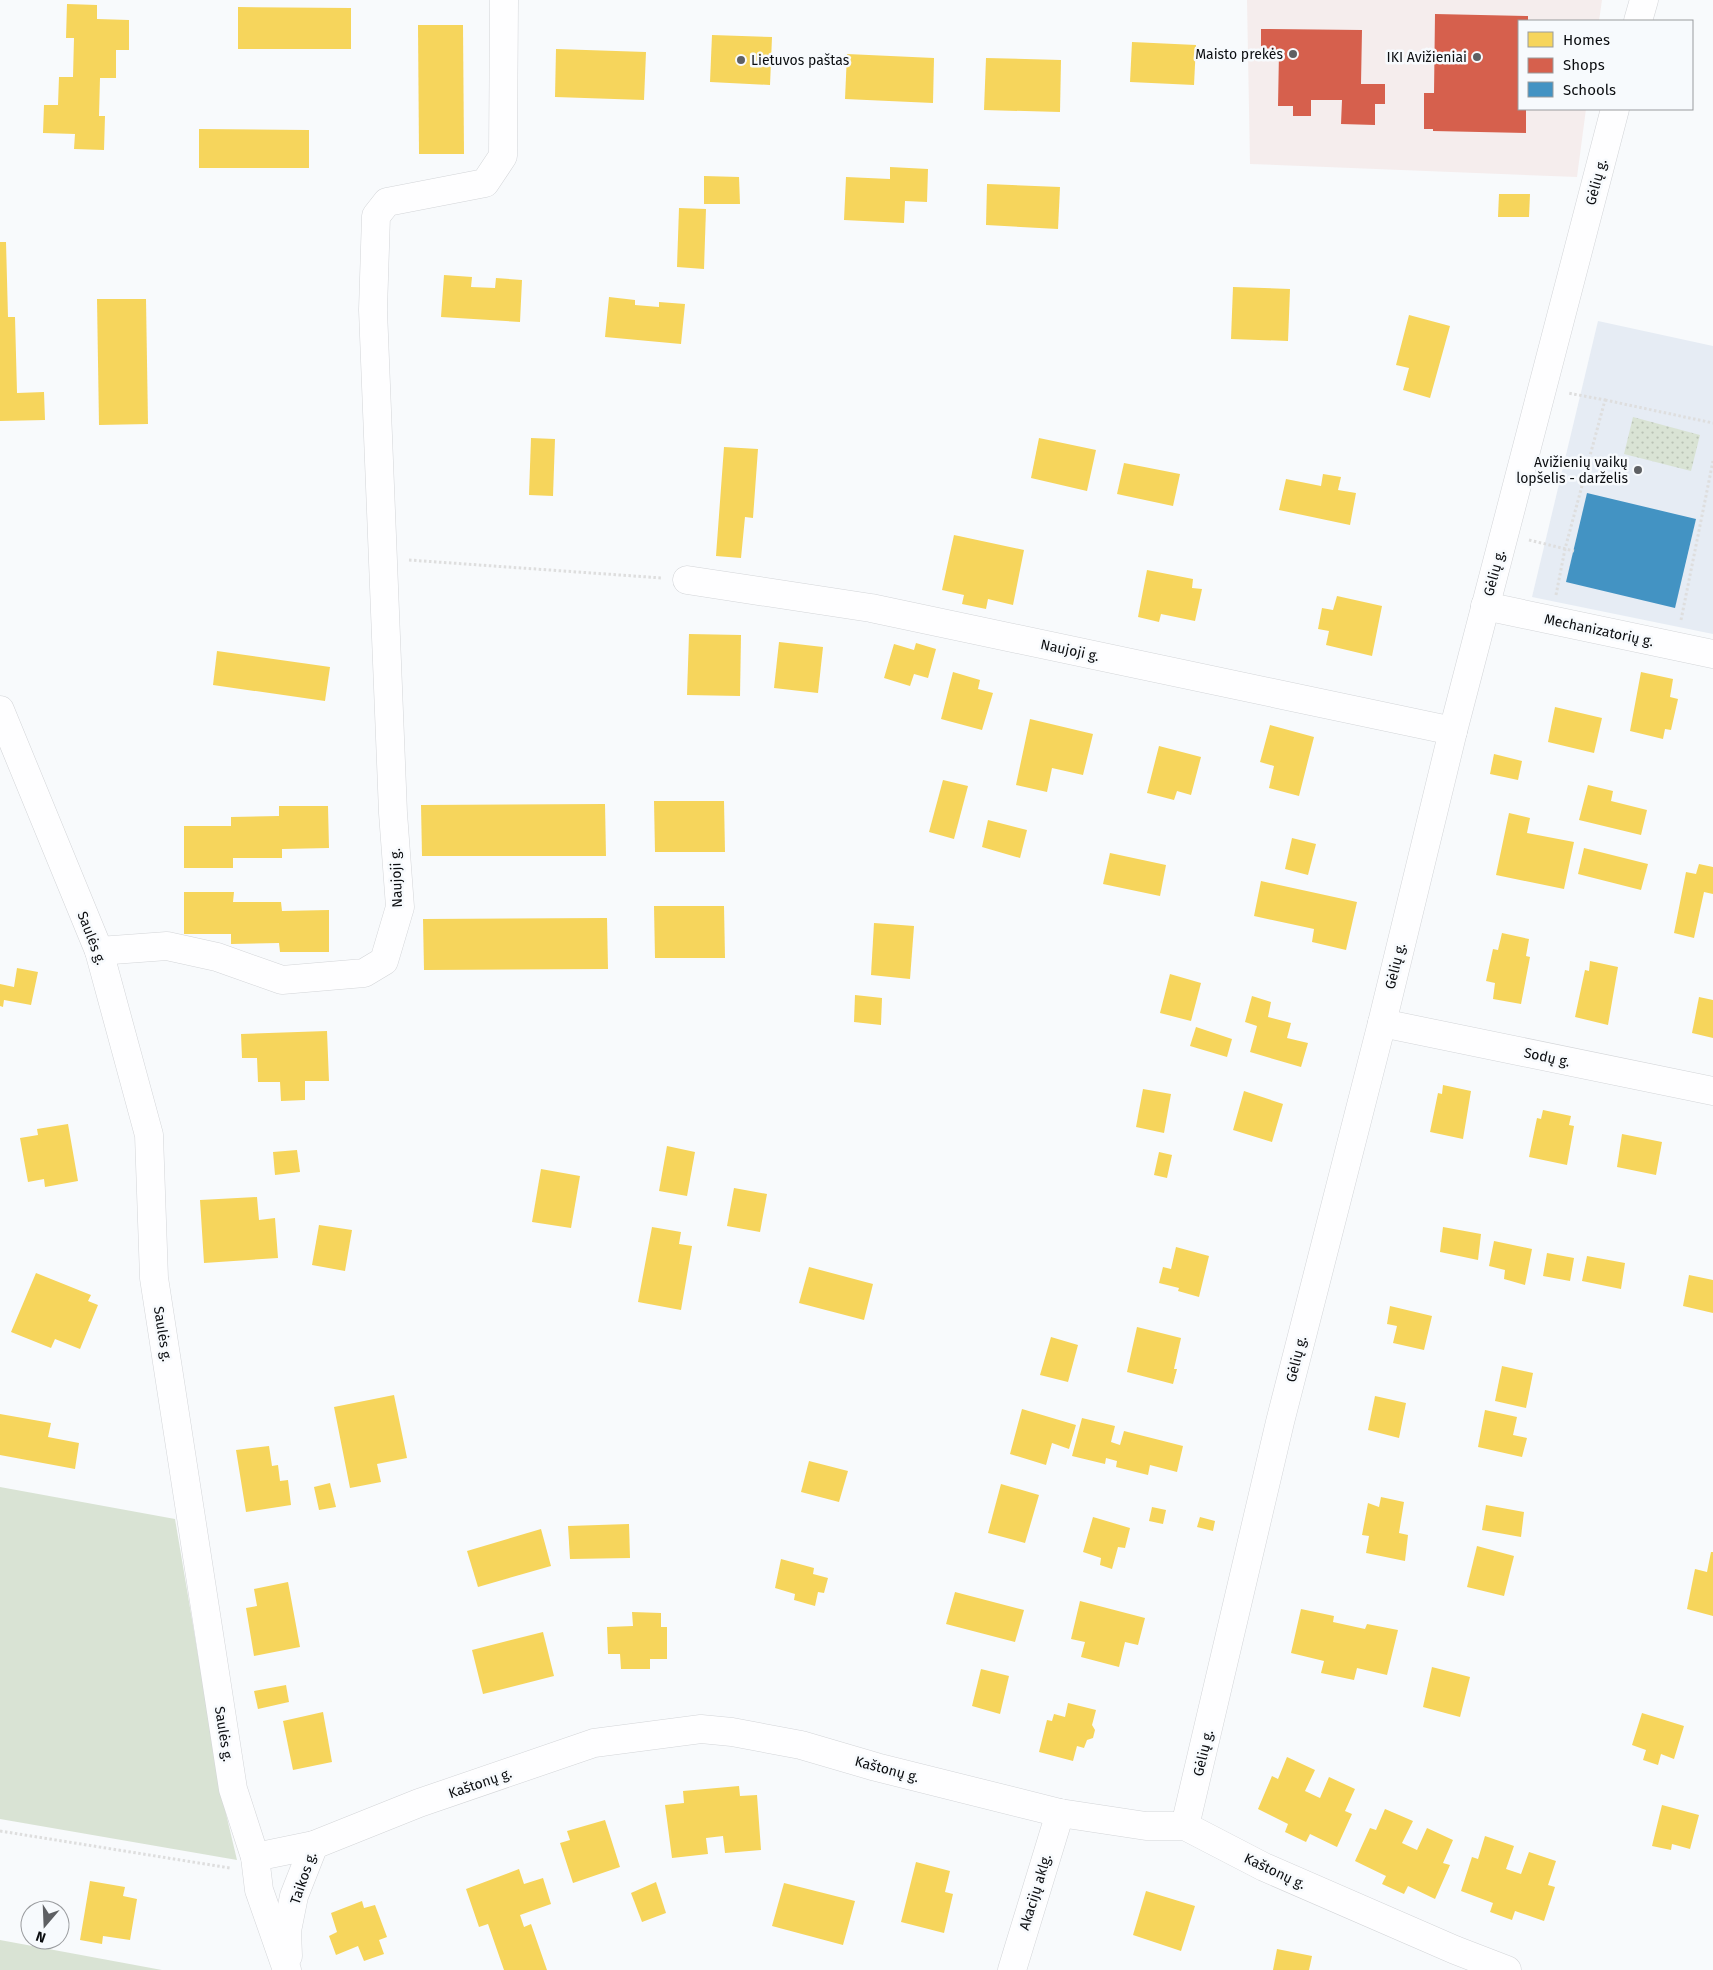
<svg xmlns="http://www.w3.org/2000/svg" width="1713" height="1970" font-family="'Fira Sans',sans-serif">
<defs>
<pattern id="park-dots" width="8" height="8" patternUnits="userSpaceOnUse" patternTransform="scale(1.25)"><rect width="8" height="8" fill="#d9e3d4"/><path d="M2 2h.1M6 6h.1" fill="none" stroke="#b9c2b5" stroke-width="1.8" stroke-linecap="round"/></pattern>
</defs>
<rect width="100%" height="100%" fill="#f8fafc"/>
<path fill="#f5eded" d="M 1247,0 L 1602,0 L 1599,21 L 1519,21 L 1519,109 L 1586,109 L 1577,177 L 1250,164 Z"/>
<path fill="#e6ecf4" d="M 1598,321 L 1713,346 L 1713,634 L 1532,597 Z"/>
<g fill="#d9e3d4">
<path d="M 0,1487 L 175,1519 L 222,1797 L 237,1860 L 0,1819 Z"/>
<path d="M 0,1940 L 162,1970 L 0,1970 Z"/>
</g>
<path fill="url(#park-dots)" d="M 1633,417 L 1700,435 L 1691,471 L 1624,454 Z"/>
<g fill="#f6d55c">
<path d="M 67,4 L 97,5 L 97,19 L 129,20 L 129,50 L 116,50 L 116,78 L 100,78 L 99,116 L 105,116 L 104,150 L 74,149 L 75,134 L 43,133 L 44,105 L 58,105 L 59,77 L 73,77 L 74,38 L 66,38 Z"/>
<path d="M 238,7 L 351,8 L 351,49 L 238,49 Z"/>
<path d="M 418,25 L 463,25 L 464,154 L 419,154 Z"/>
<path d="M 712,35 L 772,37 L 770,85 L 710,82 Z"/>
<path d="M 1132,42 L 1196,45 L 1194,85 L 1130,82 Z"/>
<path d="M 556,49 L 646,52 L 644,100 L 555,97 Z"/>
<path d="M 847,54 L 934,58 L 933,103 L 845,99 Z"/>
<path d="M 986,58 L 1061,60 L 1060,112 L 984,110 Z"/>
<path d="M 199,129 L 309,130 L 309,168 L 199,168 Z"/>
<path d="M 890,167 L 928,169 L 927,202 L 905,201 L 904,223 L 844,220 L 846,177 L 890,179 Z"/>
<path d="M 704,176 L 739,177 L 740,204 L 704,204 Z"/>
<path d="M 987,184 L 1060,187 L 1058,229 L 986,225 Z"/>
<path d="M 1499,194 L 1530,194 L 1529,217 L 1498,217 Z"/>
<path d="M 679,208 L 706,209 L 704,269 L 677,267 Z"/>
<path d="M 0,242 L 6,242 L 8,317 L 15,317 L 17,393 L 44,392 L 45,420 L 0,421 Z"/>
<path d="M 444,275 L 472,277 L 471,287 L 495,288 L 496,278 L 522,280 L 520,322 L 441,317 Z"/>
<path d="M 1233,287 L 1290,289 L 1288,341 L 1231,339 Z"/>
<path d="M 609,297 L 635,300 L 635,305 L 659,307 L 659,302 L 685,304 L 681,344 L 605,337 Z"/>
<path d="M 97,299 L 146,299 L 148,424 L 99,425 Z"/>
<path d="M 1409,315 L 1450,326 L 1430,398 L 1403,390 L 1409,368 L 1396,365 Z"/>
<path d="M 531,438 L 555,439 L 553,496 L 529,495 Z"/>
<path d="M 1039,438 L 1096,450 L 1087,491 L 1031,478 Z"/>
<path d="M 724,447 L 758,449 L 753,518 L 745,517 L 741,558 L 716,556 Z"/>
<path d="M 1124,463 L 1180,474 L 1173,506 L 1117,494 Z"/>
<path d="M 1323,474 L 1341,477 L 1338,490 L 1356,493 L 1350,525 L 1279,510 L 1286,479 L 1321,486 Z"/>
<path d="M 954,535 L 1024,550 L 1013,605 L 988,599 L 986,609 L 962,604 L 964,595 L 942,590 Z"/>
<path d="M 1147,570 L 1193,579 L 1192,588 L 1202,589 L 1195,621 L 1161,614 L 1159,622 L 1138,617 Z"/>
<path d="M 1337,596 L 1382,606 L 1372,656 L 1326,645 L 1329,631 L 1318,629 L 1322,608 L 1333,610 Z"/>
<path d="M 689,634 L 741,635 L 740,696 L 687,695 Z"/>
<path d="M 779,642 L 823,647 L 818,693 L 774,688 Z"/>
<path d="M 916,643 L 936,649 L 928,678 L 914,674 L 910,686 L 884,678 L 894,644 L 914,650 Z"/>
<path d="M 217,651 L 330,667 L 325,701 L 213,685 Z"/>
<path d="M 953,672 L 980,680 L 978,689 L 993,693 L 982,730 L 941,719 Z"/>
<path d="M 1641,672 L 1673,679 L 1670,697 L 1678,699 L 1671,730 L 1665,729 L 1663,739 L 1630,731 Z"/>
<path d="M 1555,707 L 1602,718 L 1594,753 L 1548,742 Z"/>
<path d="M 1030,719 L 1093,734 L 1083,775 L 1052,768 L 1047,792 L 1016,785 Z"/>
<path d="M 1270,725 L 1314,737 L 1299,796 L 1269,788 L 1274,766 L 1260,762 Z"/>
<path d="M 1159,746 L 1201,757 L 1191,795 L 1177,791 L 1174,800 L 1147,793 Z"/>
<path d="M 1494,754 L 1522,761 L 1518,780 L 1490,774 Z"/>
<path d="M 943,780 L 968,786 L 954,839 L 929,832 Z"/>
<path d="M 1588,785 L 1613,791 L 1611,801 L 1647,810 L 1641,835 L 1579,820 Z"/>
<path d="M 654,801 L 724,801 L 725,852 L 655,852 Z"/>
<path d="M 605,804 L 606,856 L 422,856 L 421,805 Z"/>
<path d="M 279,806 L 328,806 L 329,848 L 282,849 L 282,858 L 233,858 L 233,868 L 184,868 L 184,826 L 231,826 L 231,817 L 279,816 Z"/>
<path d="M 1509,813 L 1530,818 L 1527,833 L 1574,842 L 1564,889 L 1496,875 Z"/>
<path d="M 988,820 L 1027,830 L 1020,858 L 982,847 Z"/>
<path d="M 1292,838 L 1316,844 L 1308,875 L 1285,869 Z"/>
<path d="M 1584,848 L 1648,864 L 1641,890 L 1578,874 Z"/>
<path d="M 1110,853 L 1166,865 L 1160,896 L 1103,884 Z"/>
<path d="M 1699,864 L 1713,867 L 1713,894 L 1704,892 L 1694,938 L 1674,933 L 1686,872 L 1696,874 Z"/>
<path d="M 1261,881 L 1357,902 L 1346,950 L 1312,942 L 1314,929 L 1254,916 Z"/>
<path d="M 184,892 L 234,892 L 233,902 L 281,902 L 282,911 L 329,910 L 329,952 L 280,952 L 279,943 L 231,944 L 231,934 L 184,934 Z"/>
<path d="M 654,906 L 724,906 L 725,958 L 655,958 Z"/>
<path d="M 607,918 L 608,969 L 424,970 L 423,919 Z"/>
<path d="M 874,923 L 914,926 L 910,979 L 871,975 Z"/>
<path d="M 1502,933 L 1529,939 L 1526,956 L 1530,957 L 1521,1004 L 1493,999 L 1495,983 L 1486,981 L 1493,949 L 1498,950 Z"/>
<path d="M 1590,961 L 1618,967 L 1608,1025 L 1575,1017 L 1585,970 L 1589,971 Z"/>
<path d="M 17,968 L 38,972 L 31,1005 L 4,1000 L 3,1007 L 0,1006 L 0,984 L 14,987 Z"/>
<path d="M 1170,974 L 1201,983 L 1191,1021 L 1160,1013 Z"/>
<path d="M 855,995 L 882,998 L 881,1025 L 854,1022 Z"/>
<path d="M 1252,996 L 1271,1002 L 1268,1017 L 1291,1023 L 1287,1038 L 1308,1043 L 1301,1067 L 1250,1052 L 1257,1026 L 1245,1022 Z"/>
<path d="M 1699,997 L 1713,1000 L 1713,1038 L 1692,1033 Z"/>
<path d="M 1196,1027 L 1232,1039 L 1227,1057 L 1190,1046 Z"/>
<path d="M 327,1031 L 329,1081 L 305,1081 L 305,1100 L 281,1101 L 280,1082 L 258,1082 L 257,1058 L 242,1058 L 241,1034 Z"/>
<path d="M 1443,1085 L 1471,1091 L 1463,1139 L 1430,1132 L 1438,1093 L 1442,1094 Z"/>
<path d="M 1143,1089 L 1171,1094 L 1164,1133 L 1136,1127 Z"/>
<path d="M 1244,1091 L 1283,1104 L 1272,1142 L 1233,1130 Z"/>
<path d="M 1543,1110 L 1571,1116 L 1569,1125 L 1574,1126 L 1567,1165 L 1529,1157 L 1537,1118 L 1541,1119 Z"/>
<path d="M 68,1124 L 78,1181 L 45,1187 L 44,1179 L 28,1182 L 20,1138 L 38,1135 L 37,1129 Z"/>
<path d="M 1622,1134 L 1662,1142 L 1656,1175 L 1617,1167 Z"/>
<path d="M 667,1146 L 695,1152 L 687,1196 L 659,1191 Z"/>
<path d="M 297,1150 L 300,1172 L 275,1175 L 273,1152 Z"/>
<path d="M 1159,1152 L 1172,1155 L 1167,1178 L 1154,1175 Z"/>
<path d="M 541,1169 L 580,1176 L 571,1228 L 532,1222 Z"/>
<path d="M 734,1188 L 767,1194 L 760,1232 L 727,1226 Z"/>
<path d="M 257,1197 L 259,1220 L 275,1218 L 278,1258 L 204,1263 L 200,1200 Z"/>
<path d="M 319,1225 L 352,1230 L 345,1271 L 312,1265 Z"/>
<path d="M 652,1227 L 681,1232 L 679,1244 L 692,1246 L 681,1310 L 638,1302 Z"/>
<path d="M 1443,1227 L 1481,1234 L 1478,1260 L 1440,1252 Z"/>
<path d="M 1494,1241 L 1532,1249 L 1525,1285 L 1504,1279 L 1505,1270 L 1489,1266 Z"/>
<path d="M 1176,1247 L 1209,1256 L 1199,1297 L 1178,1291 L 1179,1288 L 1159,1283 L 1163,1267 L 1171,1269 Z"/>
<path d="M 1547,1253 L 1574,1258 L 1570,1281 L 1543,1276 Z"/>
<path d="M 1587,1256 L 1625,1263 L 1621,1289 L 1582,1281 Z"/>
<path d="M 809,1267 L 873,1284 L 864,1320 L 799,1303 Z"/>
<path d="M 36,1273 L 91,1295 L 88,1301 L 98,1305 L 80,1349 L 55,1339 L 51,1348 L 11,1332 Z"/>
<path d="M 1689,1275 L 1713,1280 L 1713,1313 L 1683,1306 Z"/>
<path d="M 1390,1306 L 1432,1316 L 1424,1350 L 1393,1343 L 1397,1326 L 1387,1324 Z"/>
<path d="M 1137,1327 L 1181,1338 L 1174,1369 L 1177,1369 L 1173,1384 L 1127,1372 Z"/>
<path d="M 1051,1337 L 1078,1345 L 1068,1382 L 1040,1375 Z"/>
<path d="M 1502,1366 L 1533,1373 L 1526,1408 L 1495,1401 Z"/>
<path d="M 394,1395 L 407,1458 L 377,1464 L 381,1482 L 350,1488 L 334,1407 Z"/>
<path d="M 1375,1396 L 1406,1403 L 1399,1438 L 1368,1430 Z"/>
<path d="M 1022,1409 L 1076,1425 L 1069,1449 L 1052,1443 L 1046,1465 L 1010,1454 Z"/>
<path d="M 1485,1410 L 1517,1417 L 1513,1435 L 1527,1438 L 1522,1457 L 1478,1447 Z"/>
<path d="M 0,1414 L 51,1423 L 48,1437 L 79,1443 L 75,1469 L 0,1455 Z"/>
<path d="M 1082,1418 L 1115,1426 L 1111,1442 L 1120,1445 L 1124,1431 L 1183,1446 L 1177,1472 L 1150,1465 L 1148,1475 L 1116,1467 L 1117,1461 L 1106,1458 L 1105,1464 L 1072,1456 Z"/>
<path d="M 269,1446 L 272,1466 L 278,1465 L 280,1481 L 288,1480 L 291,1505 L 246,1512 L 236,1450 Z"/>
<path d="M 809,1461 L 848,1471 L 839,1502 L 801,1492 Z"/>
<path d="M 330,1483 L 336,1507 L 319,1510 L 314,1487 Z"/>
<path d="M 1001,1484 L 1039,1495 L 1025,1543 L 988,1533 Z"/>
<path d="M 1381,1497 L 1404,1502 L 1399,1533 L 1408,1535 L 1405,1561 L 1366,1553 L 1369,1536 L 1362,1535 L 1368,1503 L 1379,1507 Z"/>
<path d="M 1486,1505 L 1524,1512 L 1521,1537 L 1482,1530 Z"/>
<path d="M 1152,1507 L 1166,1510 L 1163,1524 L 1149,1521 Z"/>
<path d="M 1093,1517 L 1130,1528 L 1125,1548 L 1118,1547 L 1112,1569 L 1100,1565 L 1101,1558 L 1083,1552 Z"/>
<path d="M 1200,1517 L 1215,1521 L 1213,1531 L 1197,1527 Z"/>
<path d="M 629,1524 L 630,1558 L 570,1559 L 568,1526 Z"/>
<path d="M 541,1529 L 551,1566 L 478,1587 L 467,1551 Z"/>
<path d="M 1477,1546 L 1514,1556 L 1504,1596 L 1467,1587 Z"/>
<path d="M 1711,1552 L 1713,1552 L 1713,1616 L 1687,1609 L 1695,1569 L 1707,1572 Z"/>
<path d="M 781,1559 L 814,1568 L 813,1574 L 828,1578 L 824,1593 L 818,1592 L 815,1606 L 794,1600 L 795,1594 L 775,1588 Z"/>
<path d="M 288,1582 L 300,1647 L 254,1656 L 246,1608 L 257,1606 L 254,1589 Z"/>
<path d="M 955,1592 L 1024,1610 L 1015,1642 L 946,1624 Z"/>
<path d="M 1080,1601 L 1145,1618 L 1138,1645 L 1125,1642 L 1119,1667 L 1081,1657 L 1085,1642 L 1071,1639 Z"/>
<path d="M 1301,1609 L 1334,1616 L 1333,1622 L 1365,1629 L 1367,1624 L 1398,1630 L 1387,1675 L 1357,1668 L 1354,1680 L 1321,1673 L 1324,1661 L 1291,1653 Z"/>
<path d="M 632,1612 L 661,1613 L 661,1627 L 667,1627 L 667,1659 L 650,1659 L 650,1669 L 621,1669 L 620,1654 L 608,1654 L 607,1627 L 633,1626 Z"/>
<path d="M 543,1632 L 554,1676 L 483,1694 L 472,1650 Z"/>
<path d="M 1432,1667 L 1470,1677 L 1460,1717 L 1423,1707 Z"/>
<path d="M 981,1669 L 1009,1676 L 1000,1714 L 972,1706 Z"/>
<path d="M 286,1685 L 289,1702 L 258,1709 L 254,1691 Z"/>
<path d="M 1068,1703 L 1096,1710 L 1092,1725 L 1095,1730 L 1093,1738 L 1087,1740 L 1084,1748 L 1077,1746 L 1073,1761 L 1039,1752 L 1047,1720 L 1052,1721 L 1054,1714 L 1065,1717 Z"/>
<path d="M 323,1712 L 332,1762 L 293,1770 L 283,1721 Z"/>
<path d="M 1642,1713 L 1684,1726 L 1674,1759 L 1661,1754 L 1658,1765 L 1643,1760 L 1646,1750 L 1632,1745 Z"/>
<path d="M 1287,1757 L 1315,1770 L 1305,1791 L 1320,1798 L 1329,1777 L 1355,1789 L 1345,1811 L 1352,1814 L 1337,1847 L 1310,1834 L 1306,1842 L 1285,1832 L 1288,1824 L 1258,1809 L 1272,1776 L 1278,1779 Z"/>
<path d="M 739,1786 L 740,1796 L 757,1795 L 761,1850 L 725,1853 L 723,1836 L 706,1838 L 708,1854 L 672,1858 L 665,1805 L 684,1803 L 683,1791 Z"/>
<path d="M 1662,1805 L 1699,1815 L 1690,1849 L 1672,1844 L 1671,1850 L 1652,1846 Z"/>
<path d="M 1385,1809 L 1413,1821 L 1402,1843 L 1417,1850 L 1427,1828 L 1453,1840 L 1443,1863 L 1450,1865 L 1435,1899 L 1408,1886 L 1404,1894 L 1382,1884 L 1386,1876 L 1355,1861 L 1370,1828 L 1376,1830 Z"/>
<path d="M 605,1820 L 620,1867 L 573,1883 L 560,1843 L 570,1840 L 567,1831 Z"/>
<path d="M 1485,1836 L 1514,1846 L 1506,1869 L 1521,1874 L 1529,1852 L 1556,1861 L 1548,1885 L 1555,1887 L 1544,1921 L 1515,1911 L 1512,1920 L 1490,1912 L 1493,1903 L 1461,1891 L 1472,1857 L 1478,1859 Z"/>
<path d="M 916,1862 L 950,1871 L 945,1892 L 953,1894 L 944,1933 L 901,1922 Z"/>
<path d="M 519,1869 L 524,1884 L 543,1878 L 551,1904 L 520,1915 L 524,1927 L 531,1924 L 547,1970 L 504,1970 L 488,1924 L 479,1927 L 466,1889 Z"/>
<path d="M 90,1881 L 125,1887 L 123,1896 L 137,1899 L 130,1940 L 103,1936 L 102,1944 L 80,1940 Z"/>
<path d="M 656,1882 L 666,1913 L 642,1922 L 631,1893 Z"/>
<path d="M 784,1883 L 855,1901 L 843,1945 L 772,1926 Z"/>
<path d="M 1146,1891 L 1195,1906 L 1181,1951 L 1133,1935 Z"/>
<path d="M 362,1901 L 364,1908 L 375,1905 L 387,1937 L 379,1940 L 384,1954 L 364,1961 L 358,1946 L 336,1955 L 329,1936 L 337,1932 L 331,1913 Z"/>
<path d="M 1277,1949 L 1312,1956 L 1309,1970 L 1273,1970 Z"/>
</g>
<g fill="#d6604d">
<path d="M 1435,14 L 1528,16 L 1528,21 L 1519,21 L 1519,109 L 1526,109 L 1526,133 L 1433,131 L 1433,129 L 1424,129 L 1424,93 L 1434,93 Z"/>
<path d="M 1261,29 L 1362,30 L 1361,84 L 1385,84 L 1385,104 L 1375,104 L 1375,125 L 1341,124 L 1342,100 L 1311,100 L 1311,116 L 1293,116 L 1293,106 L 1278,106 L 1279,52 L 1261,52 Z"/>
</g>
<path fill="#4393c3" d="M 1587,493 L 1696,519 L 1675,608 L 1566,582 Z"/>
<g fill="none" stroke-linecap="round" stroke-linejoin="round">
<g stroke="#d3d5d8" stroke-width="29">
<g id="minor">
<path d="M 1638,21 L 1644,0"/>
<path d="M 687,580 L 871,608 L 1453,731"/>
<path d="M 1485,606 L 1713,654"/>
<path d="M 0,710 L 99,951 L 149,1135 L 154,1278 L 233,1789 L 255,1857 L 259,1890 L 287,1970"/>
<path d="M 99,951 L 167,946 L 217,957 L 282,980 L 364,973 L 384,961 L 400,907 L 393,813 L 373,310 L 376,216 L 387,202 L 485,183 L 503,156 L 504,0"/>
<path d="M 1382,1023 L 1713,1091"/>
<path d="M 1185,1826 L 1280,1422 L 1382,1023 L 1453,731 L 1615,109"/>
<path d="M 255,1857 L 314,1845 L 419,1803 L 594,1743 L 701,1729 L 732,1732 L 801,1745 L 876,1767 L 1060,1813 L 1146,1826 L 1185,1826 L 1264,1867 L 1455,1950 L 1507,1970"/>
<path d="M 288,1956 L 287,1931 L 294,1896 L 314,1845"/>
<path d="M 1012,1970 L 1060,1813"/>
</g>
</g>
<g stroke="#dedede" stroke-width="3" stroke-dasharray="2.5 2.5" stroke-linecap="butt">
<path d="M 1605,400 L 1713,423"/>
<path d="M 1529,540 L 1574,551"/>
<path d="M 409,560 L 662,578"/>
<path d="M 1556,595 L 1565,549 L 1605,400 L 1568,393"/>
<path d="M 1681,620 L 1713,461"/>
<path d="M 0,1831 L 230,1868"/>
</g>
<use href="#minor" stroke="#fefeff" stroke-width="28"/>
</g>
<g fill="#5e6063" stroke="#f7fafd" stroke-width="2">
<circle cx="1293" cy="54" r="5"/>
<circle cx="1477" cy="57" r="5"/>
<circle cx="741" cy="60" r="5"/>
<circle cx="1638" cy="470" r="5"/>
</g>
<g text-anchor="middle" stroke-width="5" stroke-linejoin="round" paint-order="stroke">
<g font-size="14" fill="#0b0d10" stroke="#f7fafd" text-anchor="end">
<text x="1283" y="59">Maisto prekės</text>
<text x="1467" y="62">IKI Avižieniai</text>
<text x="751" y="65" text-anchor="start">Lietuvos paštas</text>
<text x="1628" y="467">Avižienių vaikų<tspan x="1628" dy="16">lopšelis - darželis</tspan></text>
</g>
<g font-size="14" fill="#0b0d10" stroke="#f7fafd">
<text transform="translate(1596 182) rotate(-75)" y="5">Gėlių g.</text>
<text transform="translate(1494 573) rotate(-75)" y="5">Gėlių g.</text>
<text transform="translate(1599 630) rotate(12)" y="5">Mechanizatorių g.</text>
<text transform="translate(1070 650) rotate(12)" y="5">Naujoji g.</text>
<text transform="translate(396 878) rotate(-92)" y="5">Naujoji g.</text>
<text transform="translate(92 938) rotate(69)" y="5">Saulės g.</text>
<text transform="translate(1395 966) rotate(-76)" y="5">Gėlių g.</text>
<text transform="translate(1547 1057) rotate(12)" y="5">Sodų g.</text>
<text transform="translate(163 1334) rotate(81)" y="5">Saulės g.</text>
<text transform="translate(1296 1359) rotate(-76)" y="5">Gėlių g.</text>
<text transform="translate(224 1734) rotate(81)" y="5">Saulės g.</text>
<text transform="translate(1203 1753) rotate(-77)" y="5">Gėlių g.</text>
<text transform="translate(887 1769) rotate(15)" y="5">Kaštonų g.</text>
<text transform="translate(480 1783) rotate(-19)" y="5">Kaštonų g.</text>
<text transform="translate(1275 1871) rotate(25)" y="5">Kaštonų g.</text>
<text transform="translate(303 1878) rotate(-71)" y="5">Taikos g.</text>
<text transform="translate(1035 1892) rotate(-73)" y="5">Akacijų aklg.</text>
</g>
</g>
<rect x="1518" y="20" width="175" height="90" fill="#f7fafd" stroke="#999b9e"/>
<rect x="1528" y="32" width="25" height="15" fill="#f6d55c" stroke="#999b9e"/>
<text x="1563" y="45" font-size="15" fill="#0b0d10">Homes</text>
<rect x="1528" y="58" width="25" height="15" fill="#d6604d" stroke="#999b9e"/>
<text x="1563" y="70" font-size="15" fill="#0b0d10">Shops</text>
<rect x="1528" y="82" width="25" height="15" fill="#4393c3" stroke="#999b9e"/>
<text x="1563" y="95" font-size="15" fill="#0b0d10">Schools</text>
<g transform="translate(45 1925) rotate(199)"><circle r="24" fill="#f7fafd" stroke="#999b9e"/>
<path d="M0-4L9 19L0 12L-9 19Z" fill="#5e6063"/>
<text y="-8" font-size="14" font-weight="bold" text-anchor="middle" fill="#0b0d10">N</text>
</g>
</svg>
